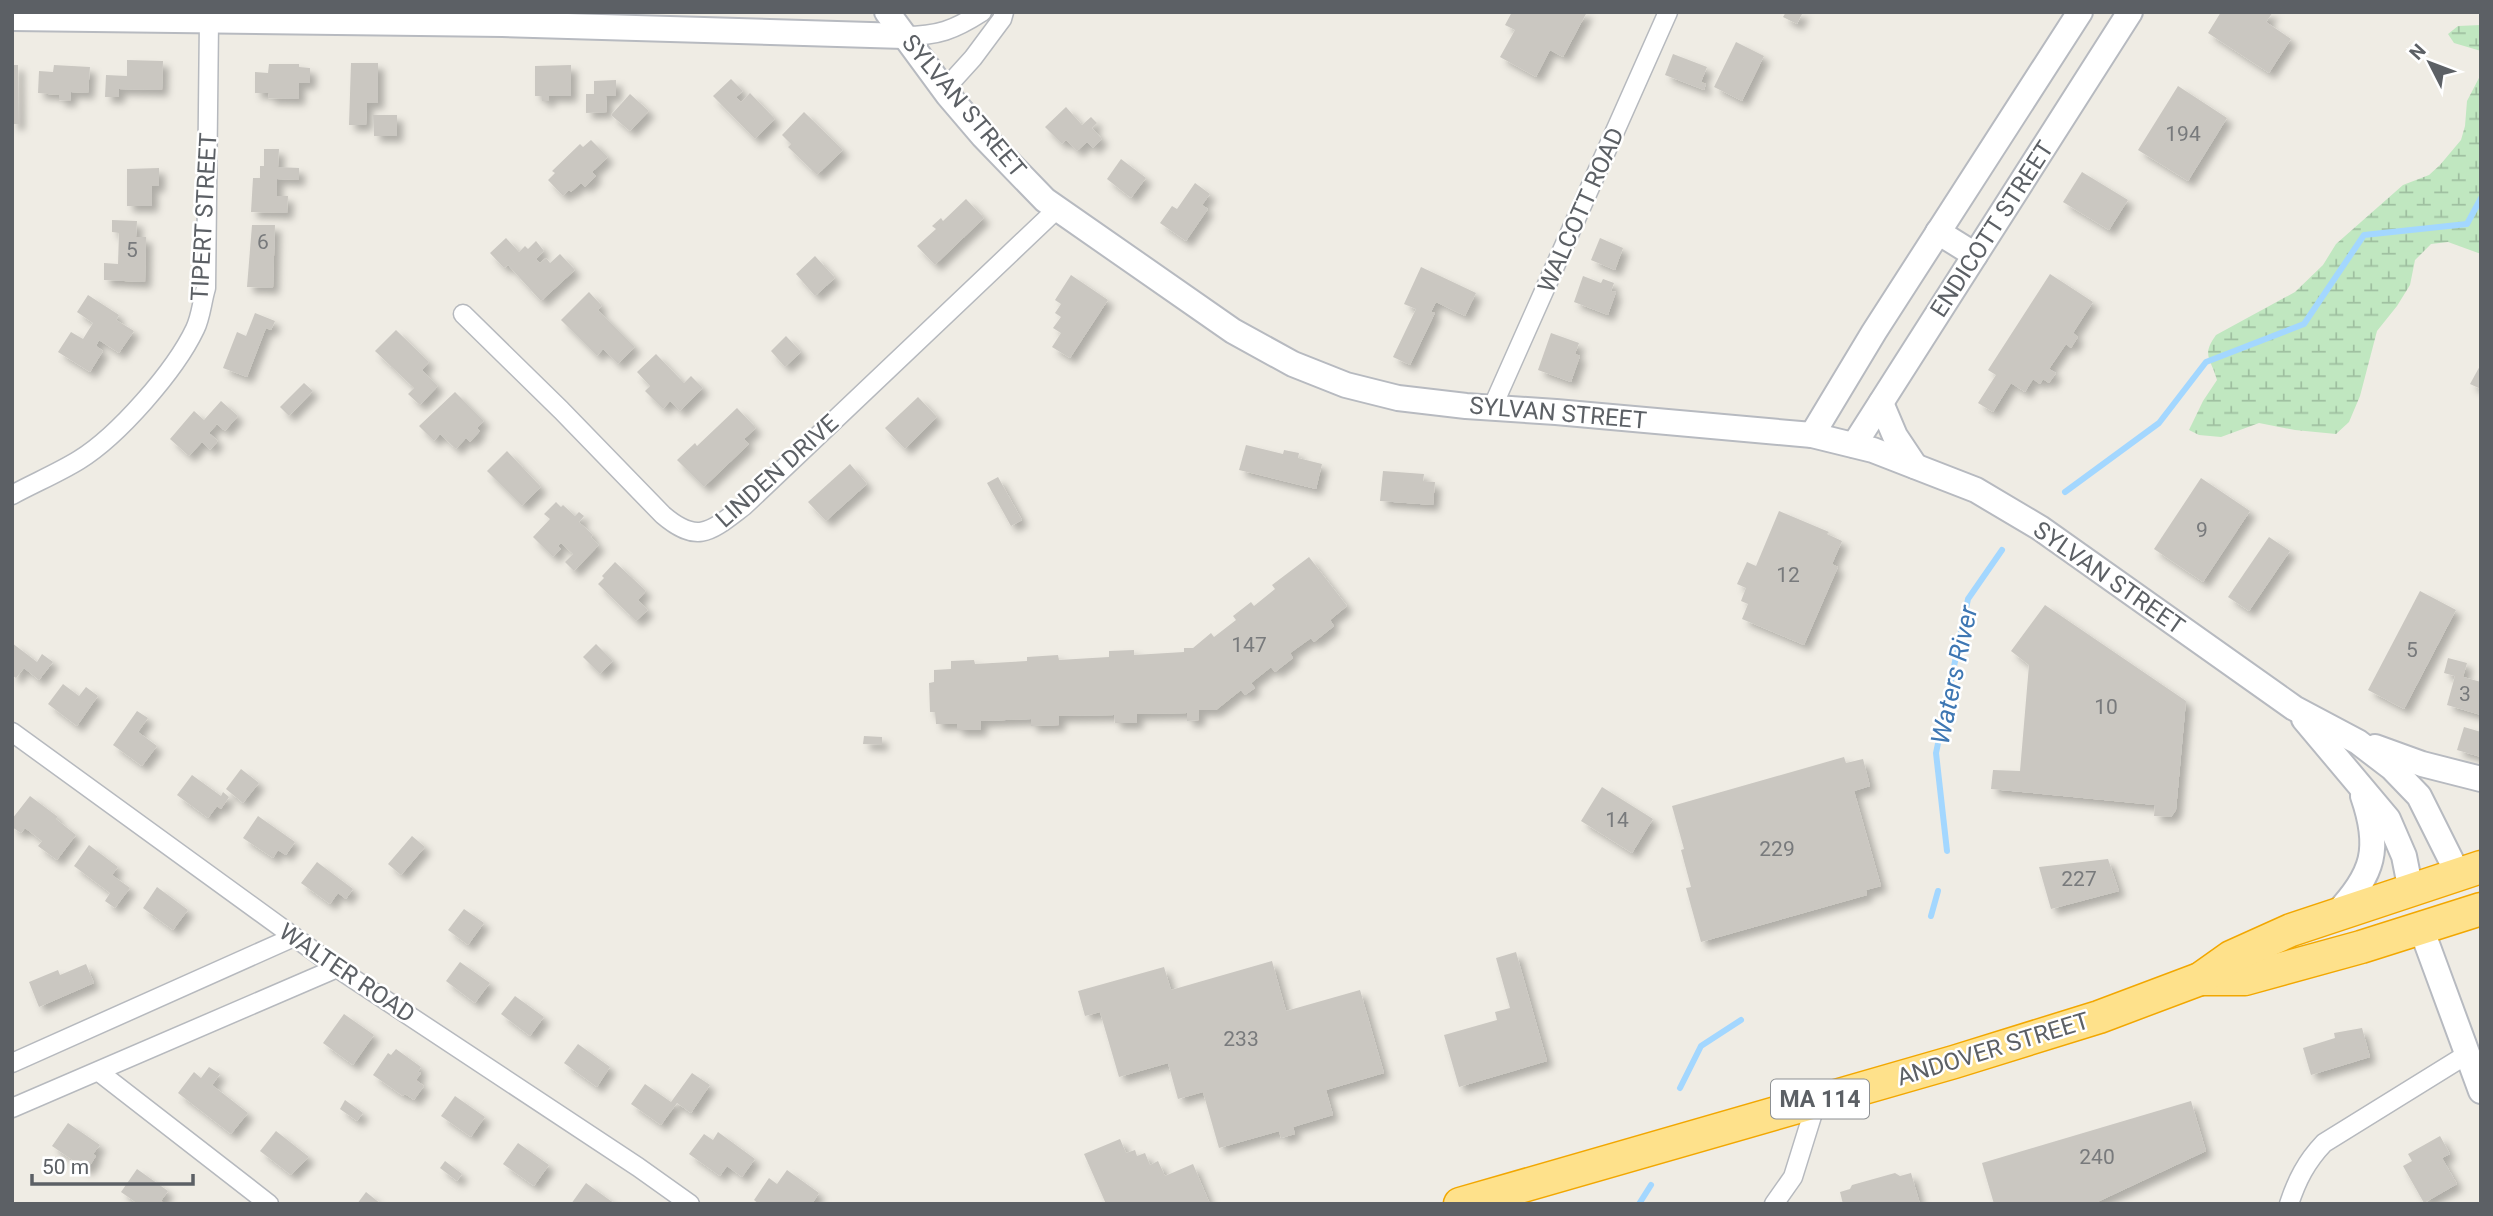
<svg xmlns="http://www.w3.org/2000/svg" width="2493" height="1216" font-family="Roboto,sans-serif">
<defs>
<pattern id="wetland-marsh" width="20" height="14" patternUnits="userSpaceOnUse" patternTransform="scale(1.75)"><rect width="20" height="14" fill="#c0e7c0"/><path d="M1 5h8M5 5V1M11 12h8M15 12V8" fill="none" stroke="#9fbfa0"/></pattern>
<filter id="shadow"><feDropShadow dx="6" dy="6" stdDeviation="3.5" flood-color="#0004"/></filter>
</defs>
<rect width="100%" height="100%" fill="#efece4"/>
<g fill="url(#wetland-marsh)">
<path d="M 2481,25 L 2481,51 L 2454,43 L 2448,34 L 2458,26 Z"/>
<path d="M 2481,74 L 2481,254 L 2448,242 L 2431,244 L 2415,260 L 2410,285 L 2397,306 L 2377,331 L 2360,396 L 2349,422 L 2336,434 L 2295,430 L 2259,423 L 2221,437 L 2199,435 L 2189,430 L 2203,401 L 2217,380 C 2211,358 2201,356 2216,335 L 2295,292 L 2323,265 L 2336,244 L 2403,185 L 2429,175 L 2440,165 L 2461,140 L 2465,126 L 2467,101 Z"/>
</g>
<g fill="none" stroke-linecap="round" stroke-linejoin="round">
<g stroke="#a3d7ff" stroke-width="6">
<path d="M 2065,492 L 2159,423 L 2206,362 L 2304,324 L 2364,235 L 2467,224 L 2481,198"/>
<path d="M 1947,851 L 1936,753 L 1968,599 L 2002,550"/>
<path d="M 1931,916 L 1938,891"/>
<path d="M 1680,1088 L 1701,1046 L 1741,1020"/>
<path d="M 1639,1204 L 1651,1185"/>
</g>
</g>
<g fill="#cac7c1" filter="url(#shadow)">
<path d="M 1512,12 L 1587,12 L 1563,57 L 1550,50 L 1536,77 L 1500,57 L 1515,30 L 1505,25 Z"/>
<path d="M 1786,12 L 1803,12 L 1797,24 L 1783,17 Z"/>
<path d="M 2221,12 L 2273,12 L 2266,22 L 2291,39 L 2269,73 L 2208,33 Z"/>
<path d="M 1736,42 L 1764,56 L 1742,101 L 1714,87 Z"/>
<path d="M 1673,54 L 1707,67 L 1701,82 L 1706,84 L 1704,90 L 1665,75 Z"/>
<path d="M 127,60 L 163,61 L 162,90 L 119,89 L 119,97 L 105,97 L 106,75 L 127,76 Z"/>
<path d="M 351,63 L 378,63 L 378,103 L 367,103 L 366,125 L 349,125 Z"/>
<path d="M 269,64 L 299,64 L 299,67 L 310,68 L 310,83 L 299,83 L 299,99 L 268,98 L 269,93 L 255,93 L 255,72 L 268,73 Z"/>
<path d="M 12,65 L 18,65 L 19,124 L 12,124 Z"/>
<path d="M 54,65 L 90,67 L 88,93 L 71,92 L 70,101 L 59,100 L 59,95 L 38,93 L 39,71 L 53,72 Z"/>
<path d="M 571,65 L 571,96 L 549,96 L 549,101 L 542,101 L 542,96 L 535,96 L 535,66 Z"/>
<path d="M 731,79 L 743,91 L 736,97 L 741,102 L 750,93 L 775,119 L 755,139 L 713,96 Z"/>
<path d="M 616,80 L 616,96 L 606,96 L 607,112 L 586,113 L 586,94 L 594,94 L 594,81 Z"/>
<path d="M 2178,86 L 2227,118 L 2188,181 L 2138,150 Z"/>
<path d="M 630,94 L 649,111 L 630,131 L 611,115 Z"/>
<path d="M 1066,107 L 1082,125 L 1091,117 L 1097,123 L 1092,128 L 1102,139 L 1093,148 L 1087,142 L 1077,151 L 1066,140 L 1062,144 L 1045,127 Z"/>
<path d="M 804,112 L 843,150 L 817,175 L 788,147 L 791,144 L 782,135 Z"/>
<path d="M 373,115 L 397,115 L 397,136 L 374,136 Z"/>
<path d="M 591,140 L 608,157 L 592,172 L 596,176 L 585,187 L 581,183 L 571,192 L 569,190 L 563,196 L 548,180 L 555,173 L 552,171 L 580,144 L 583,147 Z"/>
<path d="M 264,149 L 279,149 L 278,167 L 299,168 L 299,180 L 277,179 L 277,196 L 288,196 L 287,213 L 251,212 L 253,178 L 260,178 L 260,166 L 264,166 Z"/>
<path d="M 1121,159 L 1146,178 L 1131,198 L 1107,179 Z"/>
<path d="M 159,168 L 159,186 L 152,186 L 152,206 L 127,206 L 127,169 Z"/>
<path d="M 2082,172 L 2128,200 L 2109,230 L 2063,202 Z"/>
<path d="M 1195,183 L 1210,194 L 1202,205 L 1208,209 L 1186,241 L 1160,223 L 1172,206 L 1177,209 Z"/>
<path d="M 966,199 L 984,218 L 935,265 L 917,246 L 936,229 L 932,226 L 941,218 L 943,221 Z"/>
<path d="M 112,220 L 137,221 L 136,237 L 146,237 L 145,282 L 104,280 L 104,263 L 118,264 L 119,233 L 112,232 Z"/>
<path d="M 252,225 L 275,225 L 273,288 L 247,287 Z"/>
<path d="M 506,238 L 519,252 L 525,246 L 528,249 L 536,241 L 544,251 L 536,259 L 540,263 L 546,258 L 550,263 L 560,254 L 575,270 L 541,301 L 508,265 L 504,268 L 490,253 Z"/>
<path d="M 1600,238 L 1623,248 L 1615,270 L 1591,260 Z"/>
<path d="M 815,256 L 835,278 L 815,296 L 796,274 Z"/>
<path d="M 1421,267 L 1476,293 L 1465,316 L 1436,302 L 1431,312 L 1435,313 L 1410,365 L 1393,357 L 1416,309 L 1404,304 Z"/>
<path d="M 2050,274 L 2093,302 L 2073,333 L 2078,337 L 2071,348 L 2066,344 L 2049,369 L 2056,373 L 2049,383 L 2043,379 L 2040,384 L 2033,379 L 2025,392 L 2011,383 L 1993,412 L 1978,403 L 1996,375 L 1988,370 Z"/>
<path d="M 1071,275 L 1108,300 L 1070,358 L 1052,347 L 1061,333 L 1053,328 L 1061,317 L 1055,313 L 1061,304 L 1055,300 Z"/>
<path d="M 1583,276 L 1601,283 L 1603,279 L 1614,283 L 1611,291 L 1616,292 L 1608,315 L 1574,302 Z"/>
<path d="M 589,292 L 602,306 L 598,310 L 635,347 L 618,364 L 603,349 L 597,356 L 561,320 Z"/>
<path d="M 88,295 L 119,315 L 116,320 L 134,331 L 119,353 L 99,340 L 96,346 L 103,351 L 90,372 L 58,352 L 71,332 L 83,339 L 93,323 L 77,312 Z"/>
<path d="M 255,313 L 275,321 L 271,330 L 266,328 L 247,377 L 223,368 L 237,332 L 246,336 Z"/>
<path d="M 396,330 L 429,362 L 422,370 L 438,386 L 420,405 L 408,394 L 414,388 L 375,351 Z"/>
<path d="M 1551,333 L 1579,343 L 1575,354 L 1580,356 L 1571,382 L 1538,370 Z"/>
<path d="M 786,336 L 801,352 L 785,367 L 771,351 Z"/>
<path d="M 656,354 L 684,383 L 691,376 L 703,388 L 680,411 L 670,401 L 663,409 L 645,391 L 650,386 L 637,372 Z"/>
<path d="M 2481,364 L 2481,389 L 2470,384 Z"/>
<path d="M 304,383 L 313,391 L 289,416 L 280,407 Z"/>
<path d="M 455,392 L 484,421 L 477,428 L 480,431 L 470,442 L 466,438 L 456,449 L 440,434 L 434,441 L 419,426 Z"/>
<path d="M 918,397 L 937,417 L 905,449 L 885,428 Z"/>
<path d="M 221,401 L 238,416 L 225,431 L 217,424 L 209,433 L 218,441 L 210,450 L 202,442 L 189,456 L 170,439 L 194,411 L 204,420 Z"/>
<path d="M 737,408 L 756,428 L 744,439 L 749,444 L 704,487 L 677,460 L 695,443 L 697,446 Z"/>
<path d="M 1246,445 L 1283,454 L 1284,450 L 1299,453 L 1298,458 L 1322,464 L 1316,489 L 1239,470 Z"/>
<path d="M 507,451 L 541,487 L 522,506 L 487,471 Z"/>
<path d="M 850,464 L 867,484 L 826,521 L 808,502 Z"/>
<path d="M 1383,471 L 1424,474 L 1423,481 L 1435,482 L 1433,505 L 1380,501 Z"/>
<path d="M 998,477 L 1022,520 L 1011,526 L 987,483 Z"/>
<path d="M 2201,478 L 2250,511 L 2203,582 L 2154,549 Z"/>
<path d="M 556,502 L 561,507 L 563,505 L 575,516 L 579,512 L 584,516 L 579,522 L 593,535 L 591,537 L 599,545 L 574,571 L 565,562 L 573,554 L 561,543 L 558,546 L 561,549 L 553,557 L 533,537 L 550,519 L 544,514 Z"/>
<path d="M 1779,511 L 1829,532 L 1827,534 L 1842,541 L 1832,564 L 1838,567 L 1804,645 L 1742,619 L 1748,604 L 1741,601 L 1746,588 L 1737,584 L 1747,562 L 1756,566 Z"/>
<path d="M 2269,537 L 2290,551 L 2249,611 L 2228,597 Z"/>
<path d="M 1309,557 L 1347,606 L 1330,620 L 1334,626 L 1314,642 L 1311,638 L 1290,653 L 1293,658 L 1275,672 L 1271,667 L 1251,683 L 1255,688 L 1245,695 L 1241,690 L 1216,710 L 1199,710 L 1199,720 L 1187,721 L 1187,713 L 1137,714 L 1137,723 L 1115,723 L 1114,715 L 1059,716 L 1059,725 L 1031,726 L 1031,719 L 981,721 L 981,730 L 957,730 L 957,724 L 936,724 L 935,712 L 930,712 L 929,683 L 934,682 L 934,670 L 951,669 L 951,661 L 974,660 L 975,664 L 1027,661 L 1027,657 L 1058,655 L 1059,660 L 1109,657 L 1109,651 L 1134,650 L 1134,655 L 1184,652 L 1184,648 L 1193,648 L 1211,633 L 1214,637 L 1236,620 L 1233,616 L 1251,602 L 1254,606 L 1275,589 L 1272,585 Z"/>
<path d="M 615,562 L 646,591 L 638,600 L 648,610 L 636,621 L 598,584 L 604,578 L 602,576 Z"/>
<path d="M 2420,591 L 2456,610 L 2404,709 L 2368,690 Z"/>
<path d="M 2045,605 L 2186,701 L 2176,810 L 2171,817 L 2154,816 L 2155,805 L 1991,789 L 1993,770 L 2020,771 L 2029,665 L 2011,651 Z"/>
<path d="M 12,643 L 37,662 L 42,654 L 53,662 L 39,680 L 24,668 L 16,678 L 12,675 Z"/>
<path d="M 596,644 L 613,661 L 600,674 L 583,657 Z"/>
<path d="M 2448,658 L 2467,663 L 2463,677 L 2481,682 L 2481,715 L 2447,705 L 2455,676 L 2444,673 Z"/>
<path d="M 63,684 L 79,696 L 86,687 L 98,696 L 77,726 L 48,704 Z"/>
<path d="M 137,711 L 148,718 L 138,732 L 157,746 L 142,766 L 113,745 Z"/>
<path d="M 2464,727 L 2481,732 L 2481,757 L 2457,750 Z"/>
<path d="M 864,736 L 882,737 L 882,745 L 863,744 Z"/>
<path d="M 1844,757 L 1846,763 L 1863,759 L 1870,786 L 1854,791 L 1881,886 L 1866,890 L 1867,895 L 1701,942 L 1686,888 L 1691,887 L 1681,850 L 1684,849 L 1672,806 Z"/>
<path d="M 241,769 L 259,783 L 243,803 L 226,789 Z"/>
<path d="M 192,775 L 221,796 L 223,792 L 229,797 L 221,809 L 217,806 L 208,818 L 177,795 Z"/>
<path d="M 1602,787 L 1653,819 L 1632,853 L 1581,821 Z"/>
<path d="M 30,796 L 58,817 L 56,819 L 76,835 L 57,860 L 38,846 L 42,841 L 25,828 L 21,833 L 12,827 L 12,819 Z"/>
<path d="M 258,816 L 295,842 L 286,855 L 278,850 L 273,858 L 243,838 Z"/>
<path d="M 412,836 L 425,847 L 401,875 L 388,864 Z"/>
<path d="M 89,845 L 118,867 L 112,875 L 130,888 L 115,908 L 105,901 L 110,893 L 74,866 Z"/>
<path d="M 2108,859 L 2119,891 L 2051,909 L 2039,867 Z"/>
<path d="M 317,862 L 353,889 L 346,899 L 338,893 L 330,904 L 301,883 Z"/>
<path d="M 157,887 L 188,910 L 173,930 L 143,908 Z"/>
<path d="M 464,909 L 484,923 L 468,945 L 448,930 Z"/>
<path d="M 1516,952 L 1547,1061 L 1459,1087 L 1444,1035 L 1497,1020 L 1495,1012 L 1510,1008 L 1496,958 Z"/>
<path d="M 1272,961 L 1286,1011 L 1360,990 L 1384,1073 L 1326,1090 L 1333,1115 L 1293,1127 L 1295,1134 L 1281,1138 L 1279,1131 L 1219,1148 L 1203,1092 L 1178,1099 L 1168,1063 L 1119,1077 L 1100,1012 L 1085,1016 L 1078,991 L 1164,967 L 1171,990 Z"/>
<path d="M 460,962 L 490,983 L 475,1003 L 446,981 Z"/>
<path d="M 86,964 L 94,983 L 39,1007 L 29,982 L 58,970 L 60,975 Z"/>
<path d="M 515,996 L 544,1017 L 530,1036 L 501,1014 Z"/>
<path d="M 344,1014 L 374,1035 L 353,1065 L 323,1043 Z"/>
<path d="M 2362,1028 L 2370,1057 L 2311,1075 L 2303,1048 L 2335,1038 L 2334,1033 Z"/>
<path d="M 578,1044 L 610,1067 L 597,1087 L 564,1063 Z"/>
<path d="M 396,1049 L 421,1067 L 418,1072 L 421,1073 L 416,1080 L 424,1086 L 414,1100 L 405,1094 L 403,1096 L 373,1075 L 388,1053 L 391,1055 Z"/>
<path d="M 209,1067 L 220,1074 L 212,1085 L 248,1113 L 231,1134 L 178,1093 L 194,1072 L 201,1078 Z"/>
<path d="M 692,1073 L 710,1085 L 691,1113 L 677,1103 L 661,1125 L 631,1104 L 645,1084 L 671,1102 Z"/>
<path d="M 455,1096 L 485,1117 L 471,1137 L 441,1116 Z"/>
<path d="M 345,1100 L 363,1113 L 357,1121 L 340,1109 Z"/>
<path d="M 2191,1101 L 2206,1151 L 2093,1204 L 1994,1204 L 1982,1163 Z"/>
<path d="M 68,1123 L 100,1145 L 93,1154 L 96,1156 L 87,1170 L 52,1146 Z"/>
<path d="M 276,1131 L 309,1157 L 291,1175 L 260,1151 Z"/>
<path d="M 718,1132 L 755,1159 L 742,1177 L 727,1166 L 720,1176 L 689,1154 L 704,1134 L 713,1140 Z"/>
<path d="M 2440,1136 L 2450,1154 L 2442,1158 L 2457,1184 L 2424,1203 L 2403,1166 L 2412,1161 L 2408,1154 Z"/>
<path d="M 1120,1139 L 1126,1153 L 1135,1150 L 1137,1156 L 1145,1153 L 1150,1165 L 1158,1161 L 1165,1176 L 1193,1164 L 1210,1204 L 1106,1204 L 1084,1154 Z"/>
<path d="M 518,1143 L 549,1165 L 534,1186 L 503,1164 Z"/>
<path d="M 445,1161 L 462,1174 L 457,1181 L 440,1168 Z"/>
<path d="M 137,1169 L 168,1191 L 161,1201 L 165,1204 L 138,1204 L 121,1192 Z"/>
<path d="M 787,1170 L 819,1193 L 812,1204 L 759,1204 L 754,1200 L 769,1178 L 777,1184 Z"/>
<path d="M 1895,1173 L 1900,1176 L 1911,1173 L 1920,1204 L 1843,1204 L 1840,1192 L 1850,1189 L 1852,1185 Z"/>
<path d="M 586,1183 L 615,1204 L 571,1204 Z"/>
<path d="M 366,1192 L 381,1204 L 357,1204 Z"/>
</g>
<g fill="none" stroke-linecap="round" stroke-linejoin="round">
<g stroke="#b6b9be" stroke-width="21">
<g id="street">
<path d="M 904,36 C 938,36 954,30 982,12"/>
<path d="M 944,90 L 973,58 L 1002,19 L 1004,12"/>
<path d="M 463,314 L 561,410 L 663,515 C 698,545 711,531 744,506 L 1057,209"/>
<path d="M 1492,408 L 1668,12"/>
<path d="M 12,495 C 34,483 58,473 79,460 C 118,436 175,371 195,329 C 201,317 202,301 206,288 L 209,20"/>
<path d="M 12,732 L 337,968 L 638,1167 L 690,1204"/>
<path d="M 12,1063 L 294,937"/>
<path d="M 99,1072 L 269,1204"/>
<path d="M 12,1108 L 337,968"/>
<path d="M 1774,1204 L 1793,1177 L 1817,1100"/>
<path d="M 2289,1204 C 2297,1180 2306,1162 2324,1143 L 2466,1055"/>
</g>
</g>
<g stroke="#b7bac0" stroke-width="28">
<g id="secondary">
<path d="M 887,12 L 948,95 L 983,136 L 1045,200 L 1233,331 L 1293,364 L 1346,385 L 1398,398 L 1466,406 L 1556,412 L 1812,435 L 1873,450 L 1976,490 L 2040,528 L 2294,708 L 2358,742 L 2392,768 L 2419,796 L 2458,874"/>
<path d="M 12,18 L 502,24 L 904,36"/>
<path d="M 1938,232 L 1975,255"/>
<path d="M 1881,403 L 1895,436 L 1915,466"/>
<path d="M 1812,435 L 1874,332 L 2080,12"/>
<path d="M 1854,445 L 2130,12"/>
<path d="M 2304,719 L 2388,819 L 2404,856 L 2411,891"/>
<path d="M 2375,747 L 2422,764 L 2481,779"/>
<path d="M 2336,914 C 2374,874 2381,848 2363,796"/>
<path d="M 2421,928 L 2481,1091"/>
</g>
</g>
<g stroke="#f2a700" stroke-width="35">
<g id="highway">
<path d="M 2200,979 L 2245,979 L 2361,947 L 2481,909"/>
<path d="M 1460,1204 L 1954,1062 L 2099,1017 L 2200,979 L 2231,957 L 2291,930 L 2481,867"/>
</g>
</g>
<use href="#street" stroke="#fff" stroke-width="18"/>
<use href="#secondary" stroke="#fff" stroke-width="24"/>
<use href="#highway" stroke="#fee18b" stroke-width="32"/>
</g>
<g text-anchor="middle" stroke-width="5" stroke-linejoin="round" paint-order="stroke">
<g font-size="21" fill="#787a7c">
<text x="2183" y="141">194</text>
<text x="263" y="249">6</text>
<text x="132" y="257">5</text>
<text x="2202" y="537">9</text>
<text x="1788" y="582">12</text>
<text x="1249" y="652">147</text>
<text x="2412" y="657">5</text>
<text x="2465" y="701">3</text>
<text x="2106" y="714">10</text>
<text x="1617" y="827">14</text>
<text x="1777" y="856">229</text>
<text x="2079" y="886">227</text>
<text x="1241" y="1046">233</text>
<text x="2097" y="1164">240</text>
</g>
<rect fill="#fff" stroke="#8d9093" stroke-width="2" x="1771" y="1079.5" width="98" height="39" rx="5"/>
<g font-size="23" font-weight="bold" fill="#5c6065">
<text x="1820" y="1107">MA 114</text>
</g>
<g font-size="24" fill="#5c6065" stroke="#fff">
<text transform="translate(964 106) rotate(50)" y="8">SYLVAN STREET</text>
<text transform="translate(1581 210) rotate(-66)" y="8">WALCOTT ROAD</text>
<text transform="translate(204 217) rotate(-87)" y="8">TIPERT STREET</text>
<text transform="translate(1992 229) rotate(-57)" y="8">ENDICOTT STREET</text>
<text transform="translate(1558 413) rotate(5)" y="8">SYLVAN STREET</text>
<text transform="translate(777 471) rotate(-42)" y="8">LINDEN DRIVE</text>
<text transform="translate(2109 578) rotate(35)" y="8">SYLVAN STREET</text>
<text transform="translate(347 973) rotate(34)" y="8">WALTER ROAD</text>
<text transform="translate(1993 1049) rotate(-17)" y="8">ANDOVER STREET</text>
</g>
<g font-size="26" font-style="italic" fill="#3e77b3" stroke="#fff">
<text transform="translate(1954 675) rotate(-78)" y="9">Waters River</text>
</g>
</g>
<rect width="2493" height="1216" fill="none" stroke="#5c6065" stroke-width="28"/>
<g transform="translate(2430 63) rotate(312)" stroke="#ffffff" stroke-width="5" paint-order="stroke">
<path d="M0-5L12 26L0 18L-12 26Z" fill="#5c6065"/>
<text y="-10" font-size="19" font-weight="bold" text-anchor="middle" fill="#5c6065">N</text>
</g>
<path d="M32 1174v10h161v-10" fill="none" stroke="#5c6065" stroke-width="3.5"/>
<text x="42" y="1174" font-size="21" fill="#5c6065" stroke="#ffffff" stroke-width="5" paint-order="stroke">50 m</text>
</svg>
